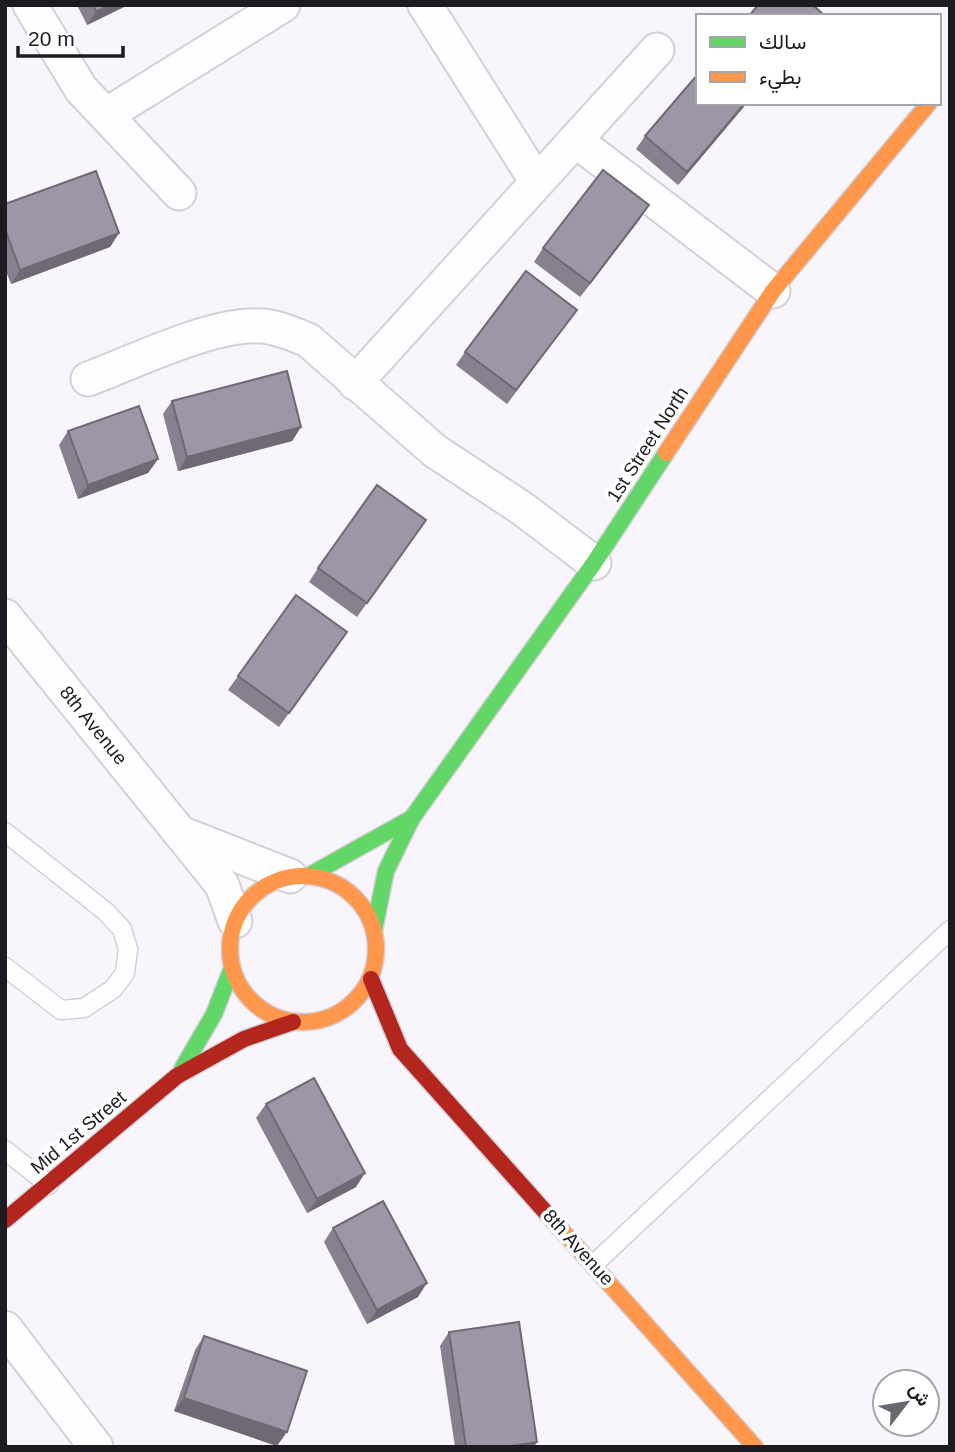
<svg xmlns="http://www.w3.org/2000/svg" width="955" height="1452" font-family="Helvetica,Vazirmatn,sans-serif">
<rect width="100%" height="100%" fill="#f8f6fc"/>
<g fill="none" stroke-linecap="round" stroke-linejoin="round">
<g stroke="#d3d1d7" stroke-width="21">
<g id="lane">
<path d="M 5,832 L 105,911 L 122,929 L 128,949 L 125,973 L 113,989 L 84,1008 L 61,1010 L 5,967"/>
<path d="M 5,1150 L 49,1185"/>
<path d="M 594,1264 L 950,930"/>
</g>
</g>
<g stroke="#d3d1d7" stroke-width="37">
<g id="street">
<path d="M 30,5 L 81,89 L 179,193"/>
<path d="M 425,5 L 537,182"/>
<path d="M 106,115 L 283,5"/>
<path d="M 575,140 L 773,291"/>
<path d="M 88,379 C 134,362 214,322 262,326 C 278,327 293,334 308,340 L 435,451 L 523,509 L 594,563"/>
<path d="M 355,383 L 657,50"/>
<path d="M 5,616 L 222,885 L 235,921"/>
<path d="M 183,834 L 290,876"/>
<path d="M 5,1328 L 96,1447"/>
</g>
</g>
<g stroke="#d3d1d7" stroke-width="19">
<g id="fast">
<path d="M 310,875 L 412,818"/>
<path d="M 374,930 L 386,871 L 412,818 L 594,563 L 666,453"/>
<path d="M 182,1069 L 214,1014 L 232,968"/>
</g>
</g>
<g stroke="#d3d1d7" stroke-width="19">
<g id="slow">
<path d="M 666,453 L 773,291 L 929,103"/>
<circle cx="303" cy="949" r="73"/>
<path d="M 557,1225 L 755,1447"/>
</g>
</g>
<g stroke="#d3d1d7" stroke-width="19">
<g id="jam">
<path d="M 371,979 L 400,1049 L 557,1225"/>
<path d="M 5,1220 L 177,1076 L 244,1039 L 293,1022"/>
</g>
</g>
<use href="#lane" stroke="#fefeff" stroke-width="18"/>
<use href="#street" stroke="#fefeff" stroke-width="33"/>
<use href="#fast" stroke="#63d668" stroke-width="16"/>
<use href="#slow" stroke="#ff974d" stroke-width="16"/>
<use href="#jam" stroke="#b3261e" stroke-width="16"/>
</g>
<g fill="#87818f">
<path d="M 77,5 L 128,5 L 87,25 Z"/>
<path d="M 698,103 L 747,103 L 678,185 L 636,149 L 645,136 Z"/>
<path d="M 5,204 L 119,233 L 110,247 L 11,284 L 5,269 Z"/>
<path d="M 640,219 L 580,297 L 534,262 L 543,248 Z"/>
<path d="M 577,310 L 507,404 L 456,365 L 465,352 Z"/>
<path d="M 172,401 L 301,427 L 292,441 L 178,471 L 163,414 Z"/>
<path d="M 68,431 L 158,459 L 148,473 L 78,499 L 59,445 Z"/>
<path d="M 426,520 L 357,617 L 309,582 L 318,568 Z"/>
<path d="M 296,595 L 347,632 L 279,727 L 228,690 Z"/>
<path d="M 266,1104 L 356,1187 L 307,1213 L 256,1118 Z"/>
<path d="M 333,1228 L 418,1297 L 367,1324 L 324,1242 Z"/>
<path d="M 449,1332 L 534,1447 L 455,1447 L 440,1346 Z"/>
<path d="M 204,1336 L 277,1446 L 174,1411 L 195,1350 Z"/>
</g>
<g fill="#6e6974">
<path d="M 110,5 L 128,5 L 87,25 L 96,12 Z"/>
<path d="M 745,103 L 747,103 L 678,185 L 687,172 Z"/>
<path d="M 649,205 L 640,219 L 580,297 L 590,283 Z"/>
<path d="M 119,233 L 110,247 L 11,284 L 20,270 Z"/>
<path d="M 301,427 L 292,441 L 178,471 L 187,457 Z"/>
<path d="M 158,459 L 148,473 L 78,499 L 88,485 Z"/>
<path d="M 365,1173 L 356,1187 L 307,1213 L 317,1199 Z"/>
<path d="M 427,1283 L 418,1297 L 367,1324 L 377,1310 Z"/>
<path d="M 184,1398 L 287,1432 L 277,1446 L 174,1411 Z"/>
<path d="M 537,1442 L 534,1447 L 505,1447 Z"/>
</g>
<g fill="#9d96a6" stroke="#6e6974" stroke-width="2">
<path d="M 93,5 L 110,5 L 96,12 Z"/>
<path d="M 758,5 L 813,5 L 825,16 L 749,16 Z"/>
<path d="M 698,74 L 698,103 L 745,103 L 687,172 L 645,136 Z"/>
<path d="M 603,170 L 649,205 L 590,283 L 543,248 Z"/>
<path d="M 96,171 L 119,233 L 20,270 L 5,229 L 5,204 Z"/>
<path d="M 526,271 L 577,310 L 516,390 L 465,352 Z"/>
<path d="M 287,371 L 301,427 L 187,457 L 172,401 Z"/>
<path d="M 139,406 L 158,459 L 88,485 L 68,431 Z"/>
<path d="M 377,485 L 426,520 L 367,603 L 318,568 Z"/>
<path d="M 296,595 L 347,632 L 289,713 L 238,676 Z"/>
<path d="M 314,1078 L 365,1173 L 317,1199 L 266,1104 Z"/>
<path d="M 383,1201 L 427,1283 L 377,1310 L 333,1228 Z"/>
<path d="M 519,1322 L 537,1442 L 505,1447 L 466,1447 L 449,1332 Z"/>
<path d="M 204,1336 L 307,1371 L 287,1432 L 184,1398 Z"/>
</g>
<g text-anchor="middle" stroke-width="7" stroke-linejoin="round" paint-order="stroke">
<g font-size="19" fill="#1d1b21" stroke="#fff">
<text transform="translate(647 444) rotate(-57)" y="7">1st Street North</text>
<text transform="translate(94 725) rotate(51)" y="7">8th Avenue</text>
<text transform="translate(78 1132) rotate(-40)" y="7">Mid 1st Street</text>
<text transform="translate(579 1247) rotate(48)" y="7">8th Avenue</text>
</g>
</g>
<rect width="955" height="1452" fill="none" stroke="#1d1b21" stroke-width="14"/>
<rect x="696" y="14" width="245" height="91" fill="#ffffff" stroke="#a5a4a6" stroke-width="2"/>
<rect x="710" y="37" width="35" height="10" fill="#63d668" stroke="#a5a4a6" stroke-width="2"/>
<text x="759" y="49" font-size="21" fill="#1d1b21">سالك</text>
<rect x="710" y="72" width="35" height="10" fill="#ff974d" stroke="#a5a4a6" stroke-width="2"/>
<text x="759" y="84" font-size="21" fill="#1d1b21">بطيء</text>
<g transform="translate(906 1403) rotate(59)"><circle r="33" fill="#ffffff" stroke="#a5a4a6" stroke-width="2"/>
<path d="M0-5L12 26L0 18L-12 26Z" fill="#6a686e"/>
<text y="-10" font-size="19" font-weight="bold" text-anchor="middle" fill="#1d1b21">ش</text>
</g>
<path d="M18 46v10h105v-10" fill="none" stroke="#1d1b21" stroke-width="3.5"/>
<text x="28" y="46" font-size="21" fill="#1d1b21" stroke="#ffffff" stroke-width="5" paint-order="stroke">20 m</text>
</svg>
